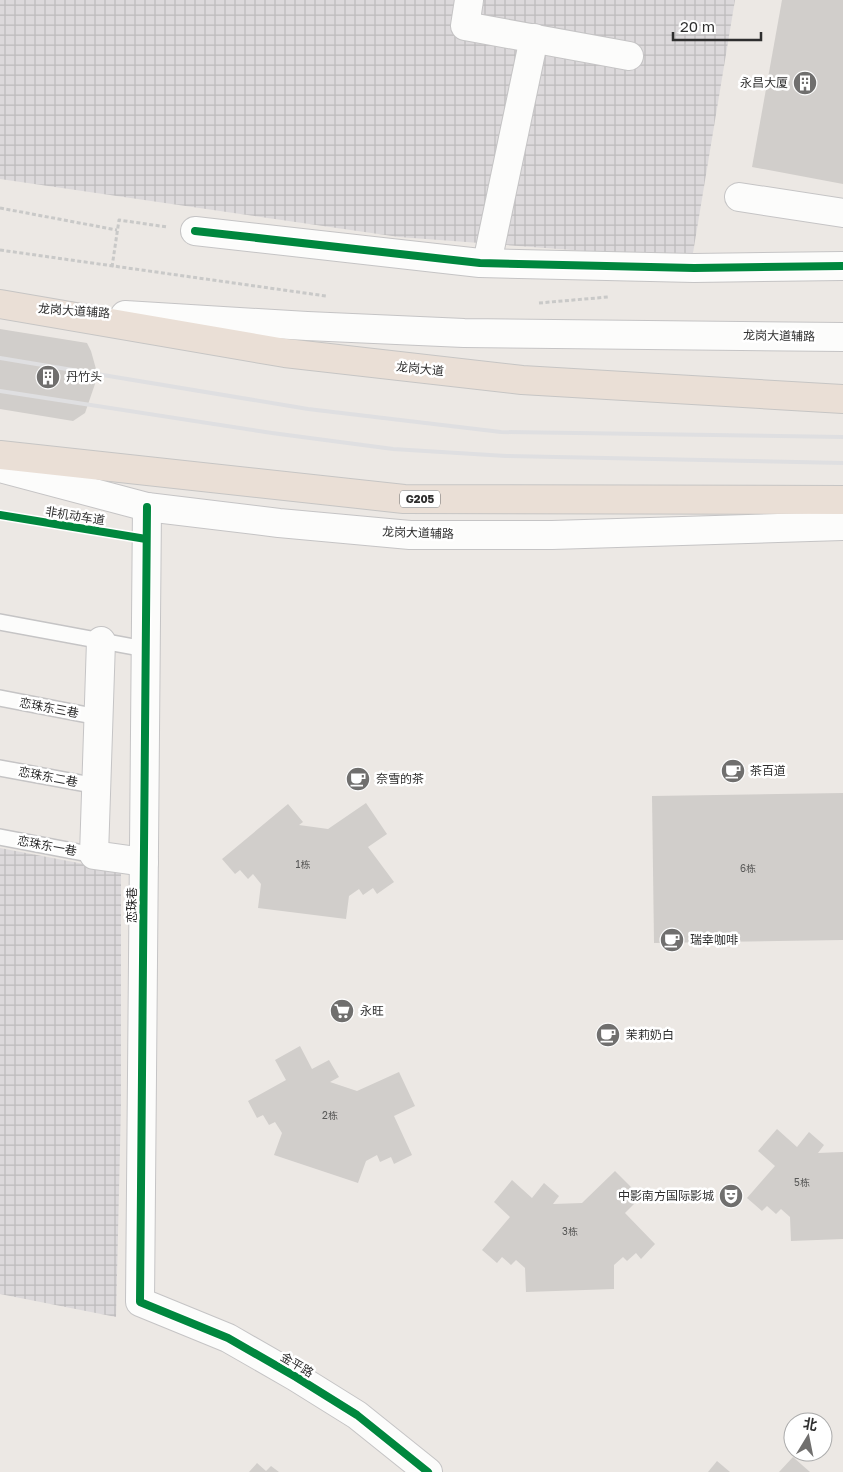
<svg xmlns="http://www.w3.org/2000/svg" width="843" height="1472" font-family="'Golos Text','Noto Sans SC',sans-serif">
<defs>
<pattern id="industrial-grid" width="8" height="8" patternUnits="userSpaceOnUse" patternTransform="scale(1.25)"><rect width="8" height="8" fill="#dcd9db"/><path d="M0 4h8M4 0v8" fill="none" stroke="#bdbbbc"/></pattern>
</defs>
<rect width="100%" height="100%" fill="#ece8e4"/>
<g fill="url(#industrial-grid)">
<path d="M 0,0 L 735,0 L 692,259 L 399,237 L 0,179 Z"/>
<path d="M 0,848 L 121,871 L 121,1106 L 116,1317 L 0,1294 Z"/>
</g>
<g fill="#d1cecb">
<path d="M 782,0 L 843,0 L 843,184 L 752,167 Z"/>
<path d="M 0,329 L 87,343 L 91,351 L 96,369 L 95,384 L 85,413 L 73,421 L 0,409 Z"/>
<path d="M 843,793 L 843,940 L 654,943 L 652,796 Z"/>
<path d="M 366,803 L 387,834 L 368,847 L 394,882 L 377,894 L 373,888 L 363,895 L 359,889 L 349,896 L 346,919 L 258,908 L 261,884 L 253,874 L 248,879 L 240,870 L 235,874 L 222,859 L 288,804 L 303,822 L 299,825 L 328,829 Z"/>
<path d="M 300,1046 L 312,1069 L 329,1060 L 339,1077 L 330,1082 L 357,1091 L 399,1072 L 415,1106 L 394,1116 L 412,1155 L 394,1164 L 391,1157 L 380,1162 L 377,1155 L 366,1161 L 358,1183 L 274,1155 L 282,1133 L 275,1122 L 269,1125 L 263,1115 L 257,1118 L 248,1101 L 286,1080 L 275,1060 Z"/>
<path d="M 777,1129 L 797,1147 L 809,1132 L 824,1145 L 818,1153 L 843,1152 L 843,1239 L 791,1241 L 790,1217 L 781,1209 L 776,1214 L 767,1206 L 762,1211 L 747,1198 L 775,1166 L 758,1151 Z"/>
<path d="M 615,1171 L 641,1197 L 625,1213 L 655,1244 L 641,1259 L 636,1253 L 627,1261 L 623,1257 L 614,1265 L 614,1289 L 526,1292 L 525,1268 L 516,1260 L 511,1265 L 502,1257 L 497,1263 L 482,1250 L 510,1217 L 494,1202 L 512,1180 L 532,1198 L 544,1183 L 559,1196 L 553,1204 L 582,1203 Z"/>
<path d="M 793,1457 L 810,1472 L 779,1472 Z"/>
<path d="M 717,1461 L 730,1472 L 708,1472 Z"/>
<path d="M 257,1463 L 266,1471 L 271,1466 L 279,1472 L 249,1472 Z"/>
</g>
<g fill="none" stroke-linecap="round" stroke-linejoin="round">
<g stroke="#c5c4c5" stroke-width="18">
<g id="lane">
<path d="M 0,622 L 145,649"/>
<path d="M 0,698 L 98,717"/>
<path d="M 0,768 L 97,786"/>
<path d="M 0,837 L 94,855"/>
</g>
</g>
<g stroke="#c5c4c5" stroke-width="30">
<g id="street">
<path d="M 469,0 L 465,26 L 629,56"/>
<path d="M 739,197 L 843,213"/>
<path d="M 195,231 L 480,263 L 694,268 L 843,266"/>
<path d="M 487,263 L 534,38"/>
<path d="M 147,507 L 140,1302 L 228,1338 L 296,1377 L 357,1415 L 428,1472"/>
<path d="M 101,641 L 94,855 L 144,862"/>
</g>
</g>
<g stroke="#c5c4c5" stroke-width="30">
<g id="secondary">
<path d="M 125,315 L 307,326 L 464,333 L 843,337"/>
<path d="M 0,468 L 147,507 L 279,523 L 410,535 L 552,535 L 843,526"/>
</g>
</g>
<g stroke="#c6c5c4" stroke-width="30">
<g id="highway">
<path d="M 0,304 L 285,353 L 522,380 L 843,399"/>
<path d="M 0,455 L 404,499 L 843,500"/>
</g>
</g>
<g stroke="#c9c9c8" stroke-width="3" stroke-dasharray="4 2.5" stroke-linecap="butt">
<path d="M 0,208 L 117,230"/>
<path d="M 0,250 L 326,296"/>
<path d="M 112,267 L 119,220 L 167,227"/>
<path d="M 539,303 L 608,297"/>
</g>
<use href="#lane" stroke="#fcfcfb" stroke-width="15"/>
<use href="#street" stroke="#fcfcfb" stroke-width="28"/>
<use href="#secondary" stroke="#fcfcfb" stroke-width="28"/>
<use href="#highway" stroke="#eadfd6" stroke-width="28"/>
<g stroke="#dfdfe1" stroke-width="4">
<path d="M 0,358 L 308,409 L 501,432 L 843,437"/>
<path d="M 0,391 L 272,433 L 393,449 L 506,456 L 843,463"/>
</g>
<g stroke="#fff" stroke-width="11">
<g id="cycleway">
<path d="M 195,231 L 480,263 L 694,268 L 843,266"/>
<path d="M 147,507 L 140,1302 L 228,1338 L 296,1377 L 357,1415 L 428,1472"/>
<path d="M 0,515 L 146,539"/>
</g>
</g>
<use href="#cycleway" stroke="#00873e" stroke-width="8"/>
</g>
<defs>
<g id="building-disc" transform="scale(1.25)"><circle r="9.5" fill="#706f6e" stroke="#fff"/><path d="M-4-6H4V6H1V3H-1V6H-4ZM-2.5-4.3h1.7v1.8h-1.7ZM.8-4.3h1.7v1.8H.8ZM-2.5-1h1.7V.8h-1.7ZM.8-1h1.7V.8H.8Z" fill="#fff"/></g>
<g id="cafe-disc" transform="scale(1.25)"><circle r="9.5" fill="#706f6e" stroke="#fff"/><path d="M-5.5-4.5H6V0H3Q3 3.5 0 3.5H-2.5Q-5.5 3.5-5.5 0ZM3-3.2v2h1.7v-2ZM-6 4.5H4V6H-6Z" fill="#fff"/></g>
<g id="supermarket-disc" transform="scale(1.25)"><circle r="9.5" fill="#706f6e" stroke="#fff"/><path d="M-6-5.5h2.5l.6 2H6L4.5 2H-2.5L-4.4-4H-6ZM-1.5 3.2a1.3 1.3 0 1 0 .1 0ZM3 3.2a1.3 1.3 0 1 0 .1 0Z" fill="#fff"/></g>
<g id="theatre-disc" transform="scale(1.25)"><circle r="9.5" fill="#706f6e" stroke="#fff"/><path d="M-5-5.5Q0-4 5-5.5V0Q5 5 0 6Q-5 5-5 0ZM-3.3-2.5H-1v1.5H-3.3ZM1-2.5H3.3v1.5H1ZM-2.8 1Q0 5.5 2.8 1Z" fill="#fff"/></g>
</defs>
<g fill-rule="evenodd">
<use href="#building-disc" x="805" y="83"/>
<use href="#building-disc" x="48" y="377"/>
<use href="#cafe-disc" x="733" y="771"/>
<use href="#cafe-disc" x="358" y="779"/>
<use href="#cafe-disc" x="672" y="940"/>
<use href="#supermarket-disc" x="342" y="1011"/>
<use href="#cafe-disc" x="608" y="1035"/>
<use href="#theatre-disc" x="731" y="1196"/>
</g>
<g text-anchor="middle" stroke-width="5" stroke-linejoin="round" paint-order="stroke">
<g font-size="10" fill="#585857">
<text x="303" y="868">1栋</text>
<text x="748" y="872">6栋</text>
<text x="330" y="1119">2栋</text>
<text x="802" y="1186">5栋</text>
<text x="570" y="1235">3栋</text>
</g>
<rect fill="#fff" stroke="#6d6d6d" stroke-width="1" x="400" y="490.5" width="40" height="17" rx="4"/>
<g font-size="11" font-weight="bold" fill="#2e2e2e">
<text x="420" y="503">G205</text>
</g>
<g font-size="12" fill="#2e2e2e" stroke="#fff" text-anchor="start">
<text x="788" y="87" text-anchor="end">永昌大厦</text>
<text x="66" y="381">丹竹头</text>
<text x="750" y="775">茶百道</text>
<text x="376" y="783">奈雪的茶</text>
<text x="690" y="944">瑞幸咖啡</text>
<text x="360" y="1015">永旺</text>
<text x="626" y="1039">茉莉奶白</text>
<text x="714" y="1200" text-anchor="end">中影南方国际影城</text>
</g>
<g font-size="12" fill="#2e2e2e" stroke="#fff">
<text transform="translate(74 311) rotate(4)" y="4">龙岗大道辅路</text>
<text transform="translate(779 336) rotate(1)" y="4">龙岗大道辅路</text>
<text transform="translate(420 369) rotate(6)" y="4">龙岗大道</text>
<text transform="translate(75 516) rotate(9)" y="4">非机动车道</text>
<text transform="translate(418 533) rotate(2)" y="4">龙岗大道辅路</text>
<text transform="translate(49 708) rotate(11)" y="4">恋珠东三巷</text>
<text transform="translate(48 777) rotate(11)" y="4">恋珠东二巷</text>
<text transform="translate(47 846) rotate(11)" y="4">恋珠东一巷</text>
<text transform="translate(132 905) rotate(-90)" y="4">恋珠巷</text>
<text transform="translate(297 1365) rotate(31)" y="4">金平路</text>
</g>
</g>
<g transform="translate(808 1437) rotate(10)"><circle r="24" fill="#ffffff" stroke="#ababab"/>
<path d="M0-4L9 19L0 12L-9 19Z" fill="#706f6e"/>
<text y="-8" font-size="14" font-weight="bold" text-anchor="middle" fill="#2e2e2e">北</text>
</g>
<path d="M673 32v8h88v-8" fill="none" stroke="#2e2e2e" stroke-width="2.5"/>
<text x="680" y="32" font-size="15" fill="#2e2e2e" stroke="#ffffff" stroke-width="4" paint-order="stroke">20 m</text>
</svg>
